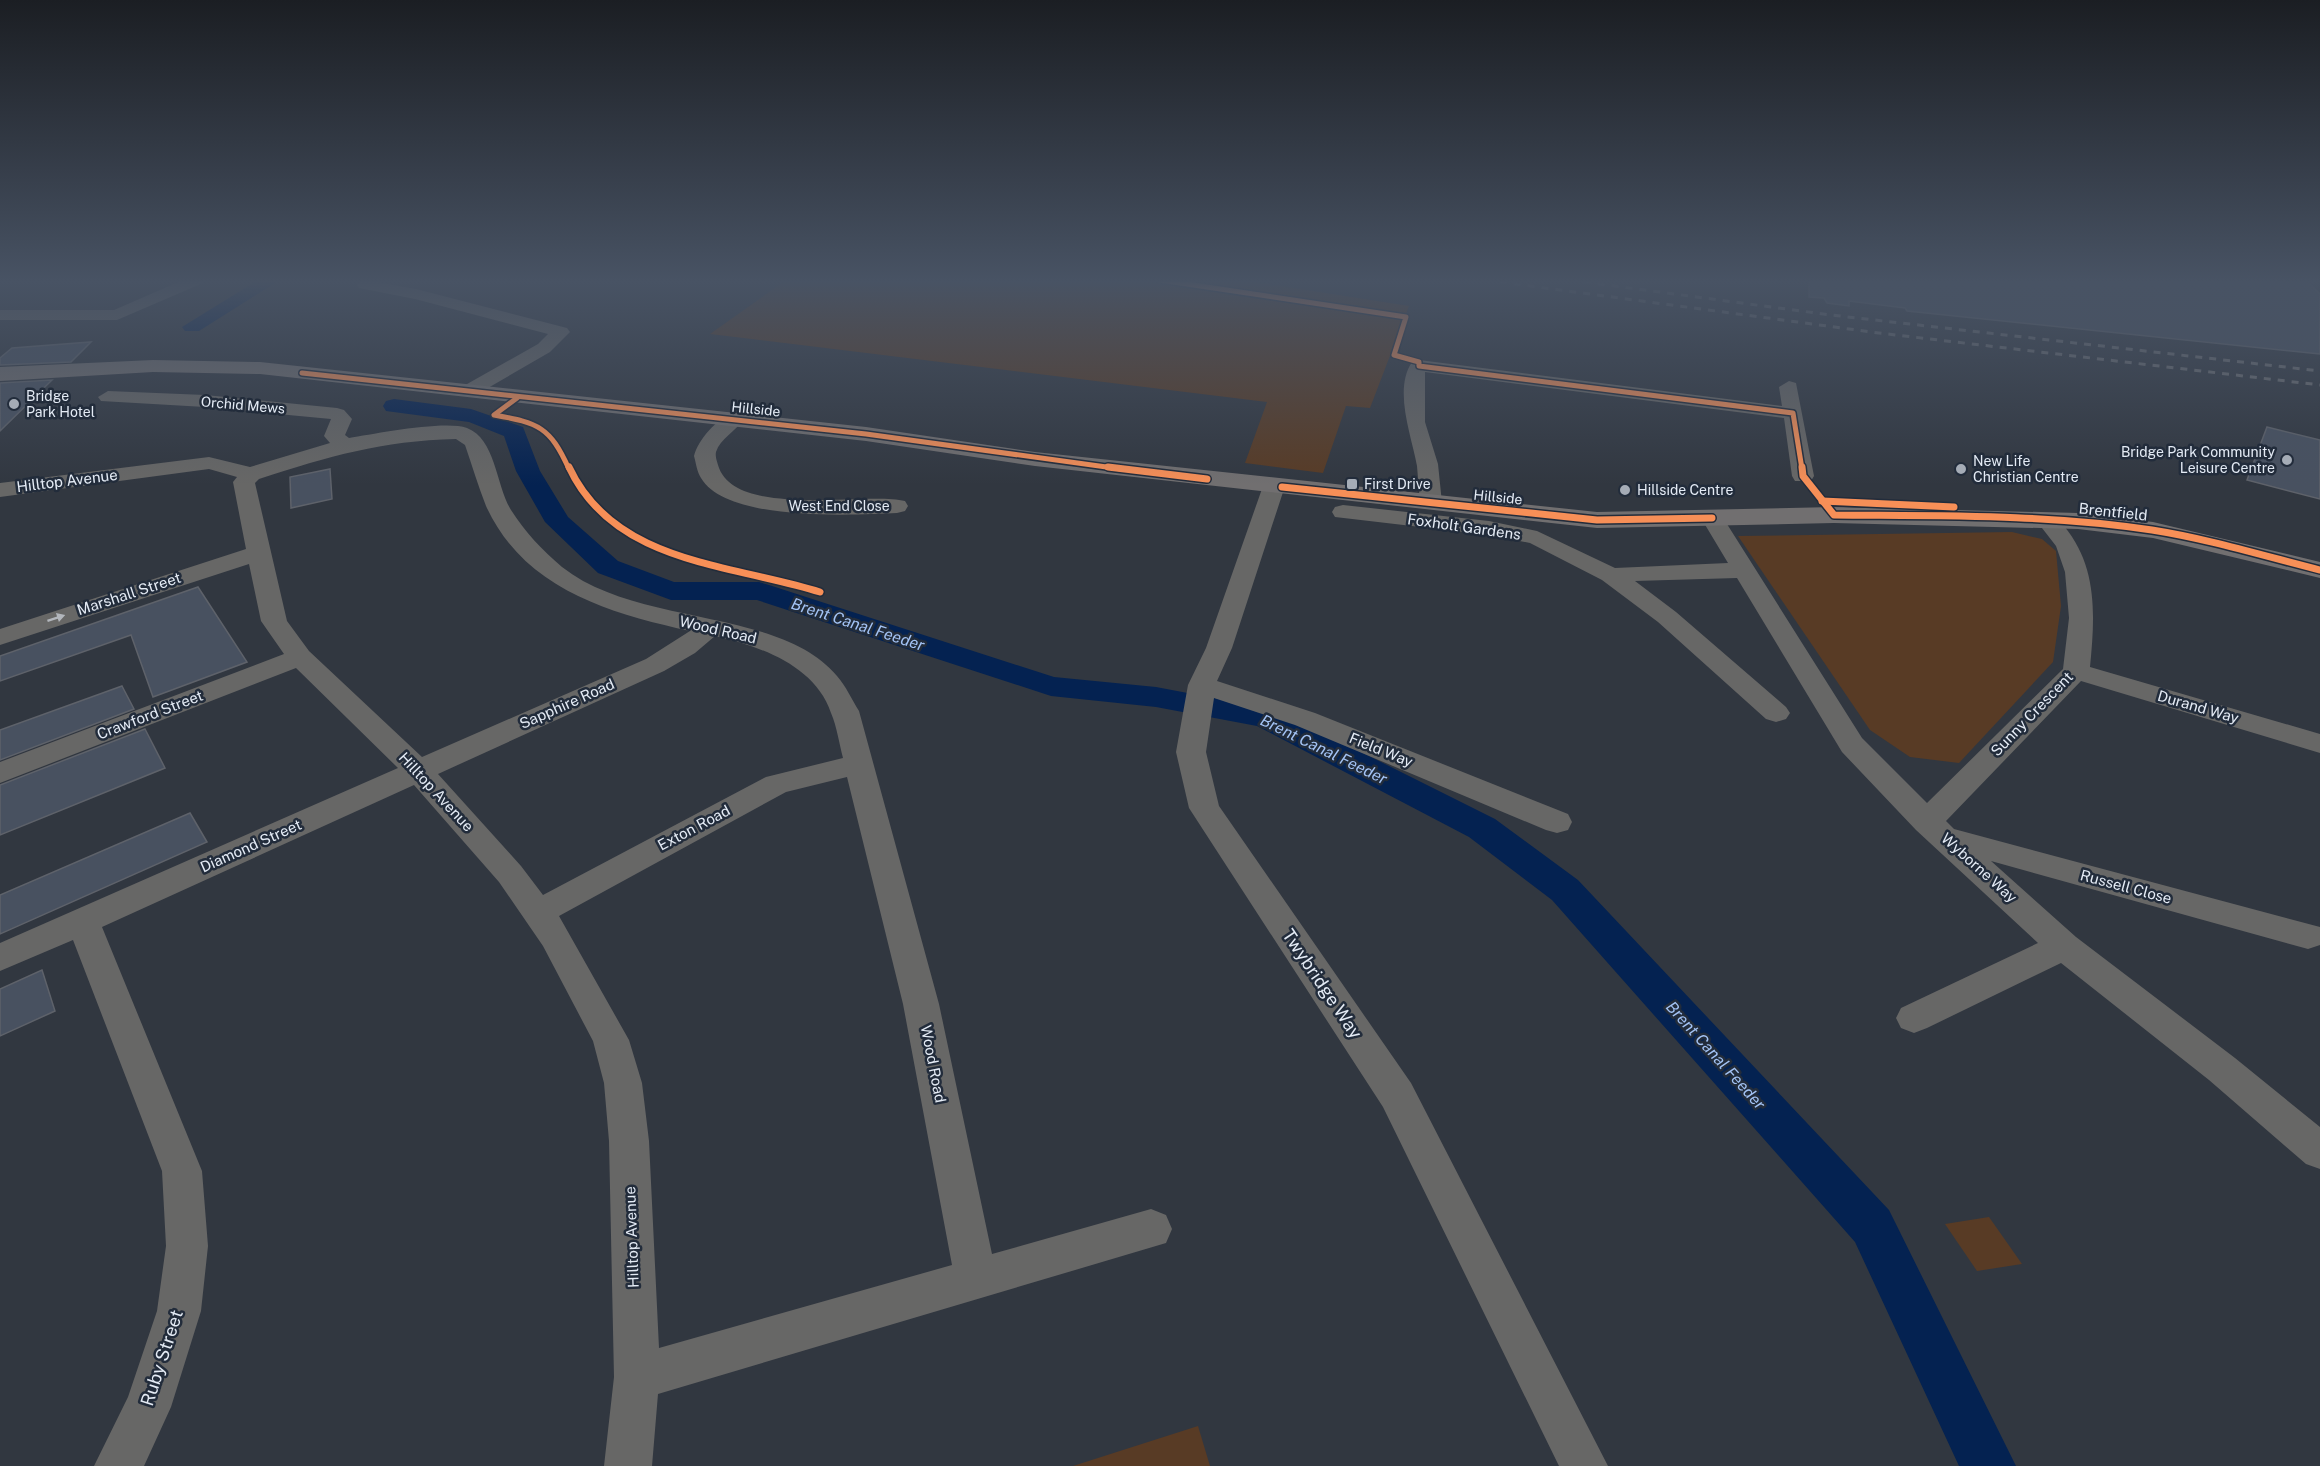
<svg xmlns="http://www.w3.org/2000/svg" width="2320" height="1466" font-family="'Public Sans',sans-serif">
<rect width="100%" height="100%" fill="#313740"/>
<g fill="#583b25">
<path d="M 786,280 L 1243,280 L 1409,306 L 1370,408 L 1346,406 L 1323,473 L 1245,463 L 1267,402 L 710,334 Z"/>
<path d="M 2012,532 L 2042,539 L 2056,551 L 2061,606 L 2053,662 L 1959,763 L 1910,757 L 1870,730 L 1738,536 Z"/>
<path d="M 1989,1217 L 2022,1264 L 1977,1271 L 1945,1224 Z"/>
<path d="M 1198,1426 L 1210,1466 L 1073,1466 Z"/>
</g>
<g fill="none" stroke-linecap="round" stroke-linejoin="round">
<g fill="#042251" fill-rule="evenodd">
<path d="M 258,280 L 280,280 L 199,331 L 185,331 L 182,327 Z"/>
<path d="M 394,399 L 471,409 L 523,427 L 540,471 L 568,517 L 618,561 L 674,582 L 759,582 L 769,585 L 1054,677 L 1156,687 L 1277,710 L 1495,819 L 1578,880 L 1889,1210 L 2016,1466 L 1959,1466 L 1855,1242 L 1552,900 L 1469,837 L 1257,726 L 1156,707 L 1051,696 L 757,600 L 671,600 L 598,573 L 545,522 L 516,471 L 504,436 L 469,422 L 386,411 L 383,406 L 386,401 Z"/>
</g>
</g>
<g fill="#485160" stroke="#5e626a" stroke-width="1.5">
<path d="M 1809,280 L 2306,280 L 2320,294 L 2320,354 L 1907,311 L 1905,308 L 1849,301 L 1849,306 L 1827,303 L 1824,298 L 1809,297 Z"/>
<path d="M 91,342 L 71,362 L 0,365 L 0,358 L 12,348 Z"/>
<path d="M 52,380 L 0,431 L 0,383 Z"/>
<path d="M 2267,427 L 2320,440 L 2320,499 L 2247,480 Z"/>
<path d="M 330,469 L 332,499 L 291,508 L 290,477 Z"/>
<path d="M 198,587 L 247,662 L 153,697 L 131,635 L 0,681 L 0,656 Z"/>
<path d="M 122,686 L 134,709 L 0,760 L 0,730 Z"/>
<path d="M 145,729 L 165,768 L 0,835 L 0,785 Z"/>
<path d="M 190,813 L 207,842 L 0,934 L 0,895 Z"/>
<path d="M 42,970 L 55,1011 L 0,1036 L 0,989 Z"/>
</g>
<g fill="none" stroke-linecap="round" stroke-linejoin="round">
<g fill="#676766" fill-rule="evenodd">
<path d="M 183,280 L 205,280 L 203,283 L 117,320 L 0,320 L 0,310 L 114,310 Z"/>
<path d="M 365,280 L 416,289 L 567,328 L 570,332 L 550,352 L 474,396 L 460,396 L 457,392 L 460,388 L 538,344 L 548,334 L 415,299 L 359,288 L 357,285 L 359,282 Z"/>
<path d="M 1419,360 L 1782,406 L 1779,387 L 1789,381 L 1796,383 L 1814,476 L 1811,481 L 1795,481 L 1792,476 L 1784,418 L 1425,372 L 1425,422 L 1438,464 L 1442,503 L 1439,508 L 1423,508 L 1420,503 C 1419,491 1418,478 1417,466 C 1412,437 1393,390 1412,362 Z"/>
<path d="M 108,391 L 205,395 L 337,408 L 344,410 L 352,419 L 345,435 L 349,438 C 375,434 444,420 467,428 C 496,439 496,486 511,510 C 525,532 542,550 562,567 C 638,627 779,607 837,676 C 846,686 852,700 859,711 L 939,1004 L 992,1254 L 1151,1209 L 1166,1215 L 1172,1229 L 1166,1243 L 658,1394 L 652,1466 L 604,1466 L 614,1377 L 609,1141 L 604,1083 L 593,1041 L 543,946 L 499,882 L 414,785 L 102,927 L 202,1171 L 208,1246 L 201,1311 L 171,1407 L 144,1466 L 94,1466 L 128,1397 L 157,1311 L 166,1246 L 162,1171 L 73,940 L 0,971 L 0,943 L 398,768 L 296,668 L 0,783 L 0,762 L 284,654 L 261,621 L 249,564 L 0,645 L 0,629 L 246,549 L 233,482 L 237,477 L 209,469 L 0,497 L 0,483 L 209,457 L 250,467 L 330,443 L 324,436 L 331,419 L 205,407 L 101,401 L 98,397 ZM 456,439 L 465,445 C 472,465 478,486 486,506 C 524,589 609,613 690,631 L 646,659 L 422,757 L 309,651 L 287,621 L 255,483 L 259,479 C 330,456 381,441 456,439 ZM 715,636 C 759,646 815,665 831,713 C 837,727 839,743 843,758 L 766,777 L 543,895 L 521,866 L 438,774 L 664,671 L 695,653 ZM 847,777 L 903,1004 L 952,1265 L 659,1348 L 649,1141 L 642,1083 L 629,1040 L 559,916 L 786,792 Z"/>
<path d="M 733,414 L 740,416 L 743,420 C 736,431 720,439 716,452 C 715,457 717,461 718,465 C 734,520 865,491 905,501 L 908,506 L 905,511 L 897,513 C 852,515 727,522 701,478 C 697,472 696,463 694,456 C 698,440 717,418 733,414 Z"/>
<path d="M 1274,479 L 1282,481 L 1285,486 L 1232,648 L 1217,681 L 1315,713 L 1568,814 L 1572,822 L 1568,830 L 1557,833 L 1546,830 L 1295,725 L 1214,698 L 1206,752 L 1219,806 L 1411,1083 L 1608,1466 L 1559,1466 L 1383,1107 L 1189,808 L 1176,752 L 1188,685 L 1206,648 L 1263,486 L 1266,481 Z"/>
<path d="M 1343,505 L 1489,521 L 1537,531 L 1615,568 L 1728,563 L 1701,518 L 1704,513 L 1720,513 L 1862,738 L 1927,803 L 2063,669 L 2069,618 L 2065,572 L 2056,546 L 2035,519 L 2038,514 C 2052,511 2056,516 2064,526 C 2098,567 2095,616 2090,667 L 2320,734 L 2320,753 L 2081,681 L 1946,821 L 1954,829 L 2320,927 L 2320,945 L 2308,949 L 1991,861 L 2076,937 L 2235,1058 L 2320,1127 L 2320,1169 L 2306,1164 L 2209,1080 L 2061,963 L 1927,1028 L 1914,1033 L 1901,1028 L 1896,1018 L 1901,1008 L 2038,943 L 1916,830 L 1842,752 L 1737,578 L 1635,581 L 1676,612 L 1786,707 L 1790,713 L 1786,719 L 1776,722 L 1766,719 L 1658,622 L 1602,580 L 1530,543 L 1489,535 L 1335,517 L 1332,512 L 1335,507 Z"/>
</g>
<path fill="#716f70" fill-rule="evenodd" d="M 153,360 L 260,362 L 866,427 L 1035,452 L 1597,512 L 1834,507 L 2078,513 L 2153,522 L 2320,562 L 2320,578 L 2153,538 L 2078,529 L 1834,523 L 1597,528 L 1035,466 L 866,441 L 260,374 L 153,372 L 0,381 L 0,367 Z"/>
<g stroke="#6c6e72" stroke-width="3" stroke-dasharray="7 7" stroke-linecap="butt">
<path d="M 1486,280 L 1879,333 L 2320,385"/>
<path d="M 1570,280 L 1831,315 L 2320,371"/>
</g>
<g stroke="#222c3b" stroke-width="8">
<g id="cycleway-far1">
<path d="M 1160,280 L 1406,317 L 1394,355 L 1419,362 L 1419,366 L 1793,413 L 1802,469"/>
<path d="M 302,373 L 866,434 L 1121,469"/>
<path d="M 517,398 L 494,415 C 539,423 550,427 569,469"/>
</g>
</g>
<g stroke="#222c3b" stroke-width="10">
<g id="cycleway">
<path d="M 569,467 C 614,564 731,564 820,592"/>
<path d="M 1108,467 L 1207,479"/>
<path d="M 1802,467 L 1803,476 L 1834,515 C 1940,516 2047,514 2152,530 C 2209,539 2264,556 2320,570"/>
<path d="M 1282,487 L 1597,520 L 1712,518"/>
<path d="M 1822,501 L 1954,507"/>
</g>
</g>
<use href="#cycleway-far1" stroke="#f78f57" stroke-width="5"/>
<use href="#cycleway" stroke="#f78f57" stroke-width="7"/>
</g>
<defs><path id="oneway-solid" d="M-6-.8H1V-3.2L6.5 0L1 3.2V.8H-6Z" transform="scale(1.5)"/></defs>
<use fill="#b2b6bc" href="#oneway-solid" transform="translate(56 618) rotate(-18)"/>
<linearGradient id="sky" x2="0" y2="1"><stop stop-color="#1b1e23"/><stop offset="0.58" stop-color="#485364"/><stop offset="1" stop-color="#485364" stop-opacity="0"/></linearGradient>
<rect width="2320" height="485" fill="url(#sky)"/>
<g fill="#a5acb6" stroke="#222c3b" stroke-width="2">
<circle cx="14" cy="404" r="6"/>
<circle cx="2287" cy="460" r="6"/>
<circle cx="1961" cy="469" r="6"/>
<rect x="1346" y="478" width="12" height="12" rx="3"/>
<circle cx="1625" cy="490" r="6"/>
</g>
<g text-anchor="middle" stroke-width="5" stroke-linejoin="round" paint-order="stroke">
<g font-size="14" fill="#e4ebf5" stroke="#222c3b" text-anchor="start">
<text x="26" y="401">Bridge<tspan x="26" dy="16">Park Hotel</tspan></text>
<text x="2275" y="457" text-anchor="end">Bridge Park Community<tspan x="2275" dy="16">Leisure Centre</tspan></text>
<text x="1973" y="466">New Life<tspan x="1973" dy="16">Christian Centre</tspan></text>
<text x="1364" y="489">First Drive</text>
<text x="1637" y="495">Hillside Centre</text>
</g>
<g font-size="14" fill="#e4ebf5" stroke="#222c3b">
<text transform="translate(243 405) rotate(5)" y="5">Orchid Mews</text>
<text transform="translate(756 409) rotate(6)" y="5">Hillside</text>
<text transform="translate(1498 497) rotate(6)" y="5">Hillside</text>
<text x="839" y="511">West End Close</text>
</g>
<g font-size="15" fill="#e4ebf5" stroke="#222c3b">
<text transform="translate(67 481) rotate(-7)" y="5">Hilltop Avenue</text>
<text transform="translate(2113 512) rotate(6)" y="5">Brentfield</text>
<text transform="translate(1464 527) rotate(8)" y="5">Foxholt Gardens</text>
<text transform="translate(129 594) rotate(-18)" y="5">Marshall Street</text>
<text transform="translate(718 630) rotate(13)" y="5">Wood Road</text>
<text transform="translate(567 704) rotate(-24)" y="5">Sapphire Road</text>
<text transform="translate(2198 707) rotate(16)" y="5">Durand Way</text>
<text transform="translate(2032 714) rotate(-46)" y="5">Sunny Crescent</text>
<text transform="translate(150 715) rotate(-21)" y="5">Crawford Street</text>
<text transform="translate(1381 750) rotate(22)" y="5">Field Way</text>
<text transform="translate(436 792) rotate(47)" y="5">Hilltop Avenue</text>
<text transform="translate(694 828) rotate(-28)" y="5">Exton Road</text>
<text transform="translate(251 846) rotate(-24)" y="5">Diamond Street</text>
<text transform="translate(1979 868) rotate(42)" y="5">Wyborne Way</text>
<text transform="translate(2126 887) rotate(15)" y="5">Russell Close</text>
<text transform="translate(933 1064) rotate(79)" y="5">Wood Road</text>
<text transform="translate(632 1237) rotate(-92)" y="5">Hilltop Avenue</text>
</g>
<g font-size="16" font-style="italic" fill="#a3c3f5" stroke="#222c3b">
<text transform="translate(858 624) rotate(18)" y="6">Brent Canal Feeder</text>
<text transform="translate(1324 749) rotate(26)" y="6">Brent Canal Feeder</text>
<text transform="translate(1716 1055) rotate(48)" y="6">Brent Canal Feeder</text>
</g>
<g font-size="18" fill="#e4ebf5" stroke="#222c3b">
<text transform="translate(1322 984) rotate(56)" y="6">Twybridge Way</text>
<text transform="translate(162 1358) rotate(-72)" y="6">Ruby Street</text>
</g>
</g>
</svg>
